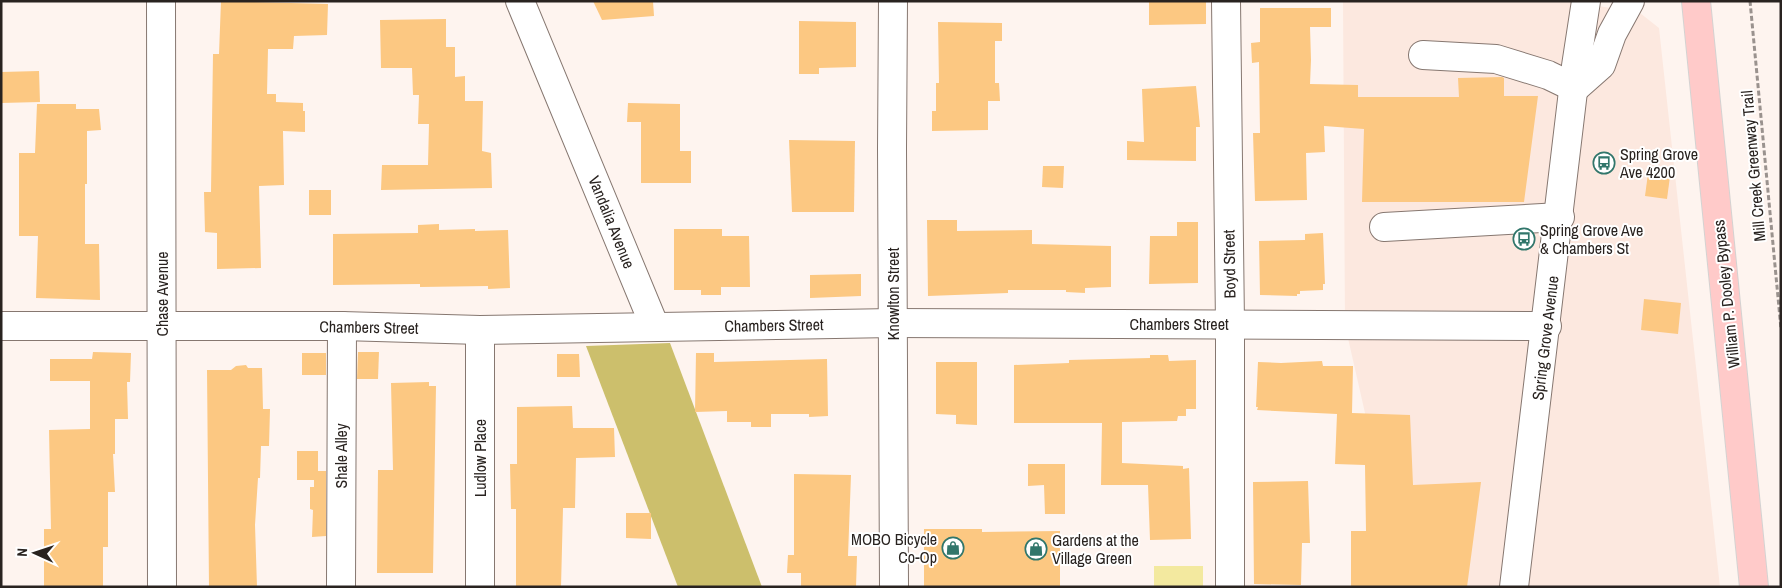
<svg xmlns="http://www.w3.org/2000/svg" width="1782" height="588" font-family="'Archivo Narrow',sans-serif">
<rect width="100%" height="100%" fill="#fef4ef"/>
<path fill="#fce8df" d="M 1343,1 L 1569,1 L 1640,13 L 1659,28 L 1720,587 L 1367,587 L 1365,413 L 1345,325 Z"/>
<rect fill="#f3e99f" x="1154" y="566" width="49" height="21"/>
<path fill="#ccbf6c" d="M 670,343 L 762,587 L 678,587 L 586,346 Z"/>
<g fill="#fcc882">
<path d="M 221,1 L 328,4 L 327,35 L 294,36 L 293,49 L 268,49 L 267,94 L 276,94 L 276,102 L 303,103 L 303,111 L 305,111 L 305,132 L 283,131 L 284,185 L 259,186 L 261,268 L 217,269 L 217,233 L 205,232 L 204,192 L 211,192 L 213,54 L 219,54 Z"/>
<path d="M 593,1 L 653,1 L 654,16 L 602,20 Z"/>
<path d="M 1149,1 L 1206,1 L 1206,24 L 1149,25 Z"/>
<path d="M 1260,8 L 1331,8 L 1331,27 L 1310,27 L 1311,60 L 1310,84 L 1358,85 L 1358,97 L 1459,97 L 1458,78 L 1502,77 L 1504,78 L 1504,96 L 1538,96 L 1524,202 L 1362,202 L 1364,129 L 1324,126 L 1325,152 L 1306,153 L 1307,200 L 1255,201 L 1253,133 L 1260,133 L 1259,62 L 1252,63 L 1251,43 L 1260,42 Z"/>
<path d="M 446,19 L 446,47 L 455,47 L 455,77 L 465,76 L 465,101 L 483,101 L 482,151 L 491,153 L 492,188 L 381,190 L 382,165 L 428,165 L 429,124 L 418,124 L 419,95 L 413,95 L 412,68 L 381,68 L 380,20 Z"/>
<path d="M 799,21 L 856,22 L 856,67 L 819,68 L 819,74 L 799,74 Z"/>
<path d="M 938,22 L 1002,23 L 1002,41 L 995,41 L 995,83 L 999,83 L 1000,101 L 988,101 L 988,130 L 932,131 L 932,111 L 936,111 L 936,83 L 939,83 Z"/>
<path d="M 39,71 L 40,102 L 1,103 L 1,72 Z"/>
<path d="M 1196,86 L 1200,127 L 1196,127 L 1196,161 L 1127,160 L 1127,141 L 1144,142 L 1142,89 Z"/>
<path d="M 628,103 L 680,104 L 680,151 L 691,151 L 691,183 L 641,183 L 641,122 L 627,122 Z"/>
<path d="M 37,104 L 76,104 L 76,109 L 99,109 L 101,130 L 87,131 L 87,184 L 85,184 L 85,244 L 99,244 L 100,300 L 36,298 L 38,236 L 19,236 L 19,153 L 35,153 Z"/>
<path d="M 789,140 L 855,141 L 854,212 L 792,212 Z"/>
<path d="M 1043,166 L 1064,166 L 1063,188 L 1042,187 Z"/>
<path d="M 1649,166 L 1671,169 L 1667,199 L 1645,196 Z"/>
<rect x="309" y="190" width="22" height="25"/>
<path d="M 927,220 L 957,220 L 957,231 L 1032,230 L 1032,244 L 1111,246 L 1111,287 L 1085,288 L 1085,293 L 1066,292 L 1066,290 L 1008,290 L 1008,293 L 928,296 Z"/>
<path d="M 1177,222 L 1198,222 L 1198,283 L 1149,284 L 1150,236 L 1177,236 Z"/>
<path d="M 439,224 L 439,230 L 475,229 L 475,231 L 508,230 L 510,288 L 488,289 L 488,286 L 420,287 L 420,284 L 333,285 L 333,234 L 418,233 L 418,225 Z"/>
<path d="M 674,229 L 722,229 L 722,236 L 749,236 L 750,287 L 721,287 L 721,295 L 701,295 L 701,290 L 674,290 Z"/>
<path d="M 1323,233 L 1325,284 L 1323,284 L 1323,290 L 1300,291 L 1300,294 L 1297,294 L 1297,296 L 1260,295 L 1259,241 L 1305,240 L 1305,234 Z"/>
<path d="M 861,274 L 861,296 L 810,298 L 810,275 Z"/>
<path d="M 1644,299 L 1681,303 L 1678,334 L 1641,330 Z"/>
<path d="M 93,352 L 131,353 L 130,382 L 127,382 L 128,419 L 115,419 L 115,454 L 113,454 L 115,492 L 108,492 L 108,547 L 103,547 L 103,587 L 44,587 L 44,529 L 51,529 L 49,430 L 90,429 L 90,381 L 50,381 L 50,359 L 92,359 Z"/>
<path d="M 358,352 L 379,352 L 378,379 L 357,379 Z"/>
<rect x="302" y="353" width="24" height="22"/>
<path d="M 696,353 L 714,353 L 714,362 L 827,359 L 828,416 L 809,417 L 809,414 L 771,414 L 771,427 L 751,427 L 751,422 L 727,422 L 727,411 L 695,412 Z"/>
<path d="M 557,354 L 579,354 L 580,377 L 557,377 Z"/>
<path d="M 1150,355 L 1168,355 L 1169,361 L 1196,360 L 1196,409 L 1186,409 L 1186,416 L 1178,416 L 1177,421 L 1122,422 L 1122,463 L 1183,466 L 1183,469 L 1189,468 L 1191,539 L 1150,540 L 1148,485 L 1101,485 L 1102,423 L 1014,423 L 1014,365 L 1069,363 L 1069,360 L 1150,358 Z"/>
<path d="M 1322,361 L 1323,366 L 1353,366 L 1352,413 L 1410,415 L 1413,485 L 1481,482 L 1467,587 L 1351,587 L 1351,531 L 1366,531 L 1365,465 L 1335,464 L 1337,414 L 1257,410 L 1258,407 L 1256,407 L 1258,362 L 1281,363 Z"/>
<path d="M 936,362 L 977,362 L 977,425 L 956,424 L 956,415 L 936,414 Z"/>
<path d="M 246,365 L 248,368 L 262,368 L 263,409 L 270,409 L 269,446 L 261,446 L 260,478 L 258,478 L 255,525 L 257,587 L 209,587 L 207,370 L 231,370 L 236,366 Z"/>
<path d="M 429,382 L 429,386 L 436,386 L 433,573 L 377,573 L 378,470 L 393,470 L 391,383 Z"/>
<path d="M 572,406 L 573,428 L 614,428 L 615,457 L 576,458 L 575,508 L 563,508 L 561,587 L 516,587 L 516,509 L 511,509 L 510,464 L 517,464 L 517,407 Z"/>
<path d="M 297,451 L 318,451 L 318,471 L 326,471 L 326,536 L 312,537 L 313,510 L 310,509 L 310,487 L 314,487 L 314,480 L 297,480 Z"/>
<path d="M 1028,464 L 1065,464 L 1065,514 L 1045,514 L 1044,485 L 1028,486 Z"/>
<path d="M 794,474 L 851,475 L 848,556 L 857,556 L 856,587 L 801,587 L 801,573 L 787,573 L 788,555 L 794,555 Z"/>
<path d="M 1308,481 L 1310,543 L 1302,543 L 1301,585 L 1254,584 L 1253,482 Z"/>
<path d="M 626,513 L 651,513 L 651,539 L 626,538 Z"/>
<path d="M 924,529 L 982,529 L 982,532 L 1060,531 L 1060,587 L 924,587 Z"/>
</g>
<g fill="none" stroke-linecap="round" stroke-linejoin="round">
<g stroke="#867770" stroke-width="30">
<g id="minor">
<path d="M 161,1 L 162,587"/>
<path d="M 520,1 L 655,327"/>
<path d="M 893,1 L 892,148 L 894,587"/>
<path d="M 1226,1 L 1230,324 L 1230,587"/>
<path d="M 1423,55 L 1496,59 L 1548,75 L 1575,88"/>
<path d="M 1575,88 L 1601,65 L 1612,34 L 1630,1"/>
<path d="M 1384,227 L 1560,217"/>
<path d="M 1,326 L 342,326 L 480,330 L 893,323 L 1547,326"/>
<path d="M 341,587 L 342,326"/>
<path d="M 480,587 L 480,330"/>
<path d="M 1514,587 L 1576,66 L 1586,1"/>
</g>
</g>
<g stroke="#d4d3d2" stroke-width="30">
<path id="major" d="M 1696,1 L 1754,587"/>
</g>
<path stroke="#9a928e" stroke-width="3" stroke-dasharray="5 2.5" stroke-linecap="butt" d="M 1750,1 L 1781,329"/>
<use href="#minor" stroke="#fff" stroke-width="28"/>
<use href="#major" stroke="#ffcac9" stroke-width="28"/>
</g>
<defs>
<g id="bus-ring" transform="scale(1.125)"><circle r="9.5" fill="#fff" stroke="#31766b" stroke-width="1.5"/><path d="M-5-6H5V4H4V6H2V4H-2V6H-4V4H-5ZM-3.5-4V0h7V-4ZM-3.5 1.2v1.5H-2V1.2ZM2 1.2v1.5H3.5V1.2Z" fill="#31766b"/></g>
<g id="shop-ring" transform="scale(1.125)"><circle r="9.5" fill="#fff" stroke="#31766b" stroke-width="1.5"/><path d="M-5-2.5h2.3a2.7 3.5 0 0 1 5.4 0H5L5.5 6h-11ZM-1.5-2.5h3a1.5 2.3 0 0 0-3 0Z" fill="#31766b"/></g>
</defs>
<g fill-rule="evenodd">
<use href="#bus-ring" x="1604" y="163"/>
<use href="#bus-ring" x="1524" y="239"/>
<use href="#shop-ring" x="953" y="548"/>
<use href="#shop-ring" x="1036" y="549"/>
</g>
<g text-anchor="middle" stroke-width="4" stroke-linejoin="round" paint-order="stroke">
<g font-size="16" fill="#292320" stroke="#fff" text-anchor="start">
<text x="1620" y="160">Spring Grove<tspan x="1620" dy="18">Ave 4200</tspan></text>
<text x="1540" y="236">Spring Grove Ave<tspan x="1540" dy="18">&amp; Chambers St</tspan></text>
<text x="937" y="545" text-anchor="end">MOBO Bicycle<tspan x="937" dy="18">Co-Op</tspan></text>
<text x="1052" y="546">Gardens at the<tspan x="1052" dy="18">Village Green</tspan></text>
</g>
<g font-size="16" fill="#292320" stroke="#fff">
<text transform="translate(1753 166) rotate(-95)" y="6">Mill Creek Greenway Trail</text>
<text transform="translate(612 222) rotate(68)" y="6">Vandalia Avenue</text>
<text transform="translate(1229 264) rotate(-91)" y="6">Boyd Street</text>
<text transform="translate(162 294) rotate(-90)" y="6">Chase Avenue</text>
<text transform="translate(893 294) rotate(-90)" y="6">Knowlton Street</text>
<text transform="translate(1726 294) rotate(-96)" y="6">William P. Dooley Bypass</text>
<text x="1179" y="330">Chambers Street</text>
<text transform="translate(774 325) rotate(-1)" y="6">Chambers Street</text>
<text transform="translate(369 327) rotate(1)" y="6">Chambers Street</text>
<text transform="translate(1545 338) rotate(-83)" y="6">Spring Grove Avenue</text>
<text transform="translate(341 456) rotate(-90)" y="6">Shale Alley</text>
<text transform="translate(480 458) rotate(-90)" y="6">Ludlow Place</text>
</g>
</g>
<rect width="1782" height="588" fill="none" stroke="#292320" stroke-width="5"/>
<g transform="translate(35 553) rotate(273)" stroke="#ffffff" stroke-width="4" paint-order="stroke">
<path d="M0-4L9 19L0 12L-9 19Z" fill="#292320"/>
<text y="-8" font-size="14" font-weight="bold" text-anchor="middle" fill="#292320">N</text>
</g>
</svg>
